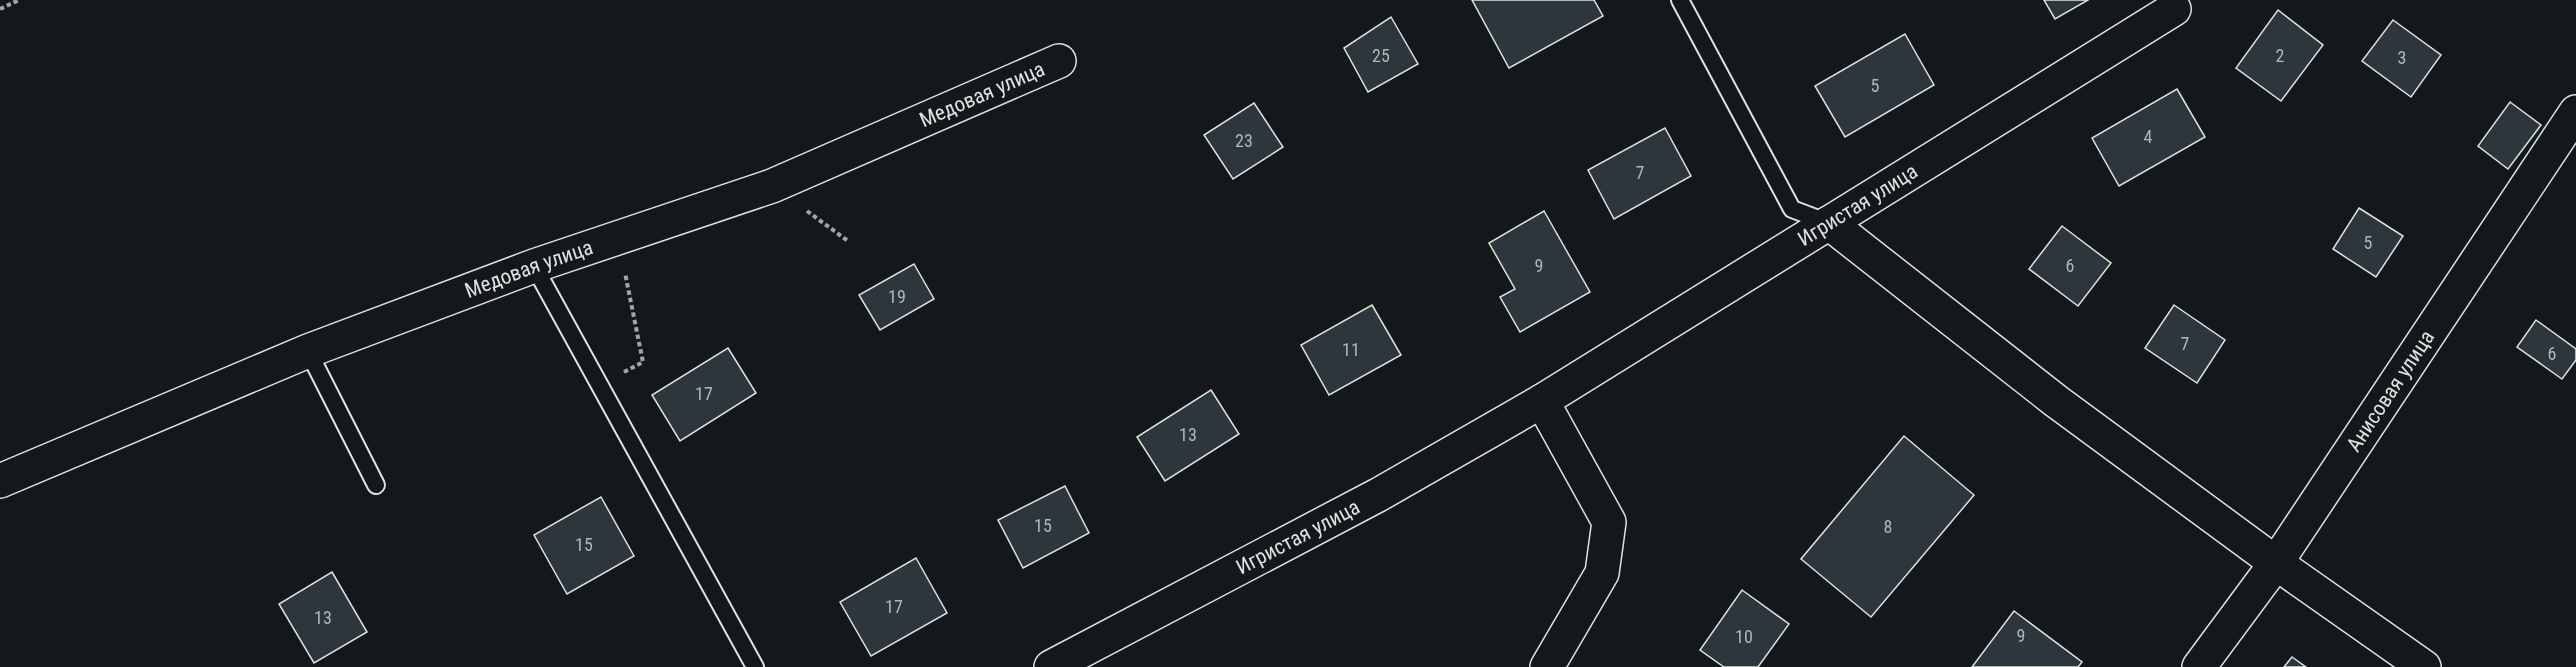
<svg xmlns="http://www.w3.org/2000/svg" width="2576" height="667" font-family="'Roboto Condensed',sans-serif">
<rect width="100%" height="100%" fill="#14181c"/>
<g fill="#2c363c" stroke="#d8e6dc" stroke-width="1.5">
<path d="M 1472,0 L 1594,0 L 1603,16 L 1509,68 Z"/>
<path d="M 2044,0 L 2088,0 L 2055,19 Z"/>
<path d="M 2278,10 L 2323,45 L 2281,101 L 2236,68 Z"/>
<path d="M 1391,17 L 1418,64 L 1368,92 L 1344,48 Z"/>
<path d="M 2393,20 L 2441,55 L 2411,97 L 2362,61 Z"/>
<path d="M 1905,34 L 1934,85 L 1845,137 L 1815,86 Z"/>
<path d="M 2177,89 L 2205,137 L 2119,186 L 2092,138 Z"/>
<path d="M 2510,102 L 2541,125 L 2508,169 L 2478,146 Z"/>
<path d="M 1254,103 L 1283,147 L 1233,179 L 1204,135 Z"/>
<path d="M 1665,128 L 1691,176 L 1614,219 L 1588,170 Z"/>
<path d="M 2359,208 L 2403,236 L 2376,277 L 2333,249 Z"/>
<path d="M 1544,211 L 1590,292 L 1520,332 L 1500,297 L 1515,289 L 1489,243 Z"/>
<path d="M 2062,226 L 2111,263 L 2078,306 L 2029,269 Z"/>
<path d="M 914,264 L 934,299 L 880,330 L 859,295 Z"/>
<path d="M 1372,305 L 1401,355 L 1329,395 L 1301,345 Z"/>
<path d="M 2174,305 L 2225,340 L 2197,383 L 2145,348 Z"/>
<path d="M 2536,320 L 2576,349 L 2576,360 L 2562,379 L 2517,347 Z"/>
<path d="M 728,348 L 756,393 L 680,441 L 652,395 Z"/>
<path d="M 1211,390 L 1239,434 L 1165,481 L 1137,437 Z"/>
<path d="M 1904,436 L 1974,495 L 1871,617 L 1801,559 Z"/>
<path d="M 1065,486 L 1089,533 L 1023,568 L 998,520 Z"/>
<path d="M 601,497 L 634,556 L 567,594 L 534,535 Z"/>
<path d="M 916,558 L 947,613 L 871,656 L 840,602 Z"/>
<path d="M 332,572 L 367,632 L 314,663 L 279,604 Z"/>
<path d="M 1742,590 L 1789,624 L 1758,667 L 1724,667 L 1700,650 Z"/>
<path d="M 2014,611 L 2082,662 L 2078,667 L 1972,667 Z"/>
<path d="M 2292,657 L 2306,667 L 2284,667 Z"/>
</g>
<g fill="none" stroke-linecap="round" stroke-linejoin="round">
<g stroke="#d8e6dc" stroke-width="20">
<g id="lane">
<path d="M 1680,0 L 1792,209 L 1829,223"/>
<path d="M 534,266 L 755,667"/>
<path d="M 308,351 L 376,485"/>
</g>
</g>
<g stroke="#d8e6dc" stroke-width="36">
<g id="street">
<path d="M 1829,223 L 2056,401 L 2276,563 L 2424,667"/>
<path d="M 1542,401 L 1609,522 L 1602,573 L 1547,667"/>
<path id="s1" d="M 0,481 L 308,351 L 534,266 L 772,186 L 1059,61"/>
<path id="s2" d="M 1051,667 L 1378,495 L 1542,401 L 2174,9"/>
<path id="s3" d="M 2199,667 L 2276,563 L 2576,112"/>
</g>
</g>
<g stroke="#9da8a2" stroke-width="4" stroke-dasharray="4.5 3" stroke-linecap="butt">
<path d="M 0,9 L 19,0"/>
<path d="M 807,211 L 848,241"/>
<path d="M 624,372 L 643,362 L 625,273"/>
</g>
<use href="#lane" stroke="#14181c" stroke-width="16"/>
<use href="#street" stroke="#14181c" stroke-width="33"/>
</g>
<g text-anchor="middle" stroke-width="4.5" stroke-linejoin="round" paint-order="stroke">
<g font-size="18" fill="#adbab4">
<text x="1381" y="62">25</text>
<text x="2280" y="62">2</text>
<text x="2402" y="64">3</text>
<text x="1875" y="92">5</text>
<text x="2148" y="143">4</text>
<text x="1244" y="147">23</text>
<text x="1640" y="179">7</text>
<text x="2368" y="249">5</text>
<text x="1539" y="272">9</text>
<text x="2070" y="272">6</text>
<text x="897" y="303">19</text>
<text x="2185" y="350">7</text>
<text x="1351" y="356">11</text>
<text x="2552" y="360">6</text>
<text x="704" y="400">17</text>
<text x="1188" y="441">13</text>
<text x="1043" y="532">15</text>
<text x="1888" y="533">8</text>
<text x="584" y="551">15</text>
<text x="894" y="613">17</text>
<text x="323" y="624">13</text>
<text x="2021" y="642">9</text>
<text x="1744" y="643">10</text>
</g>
<g font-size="21" fill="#d8e6dc" stroke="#14181c">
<text dy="7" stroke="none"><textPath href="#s1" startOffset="1056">Медовая улица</textPath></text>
<text dy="7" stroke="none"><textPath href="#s2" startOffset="930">Игристая улица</textPath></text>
<text dy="7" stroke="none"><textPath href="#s1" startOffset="570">Медовая улица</textPath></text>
<text dy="7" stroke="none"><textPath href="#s3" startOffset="336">Анисовая улица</textPath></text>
<text dy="7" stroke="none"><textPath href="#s2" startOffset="279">Игристая улица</textPath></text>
</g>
</g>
</svg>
